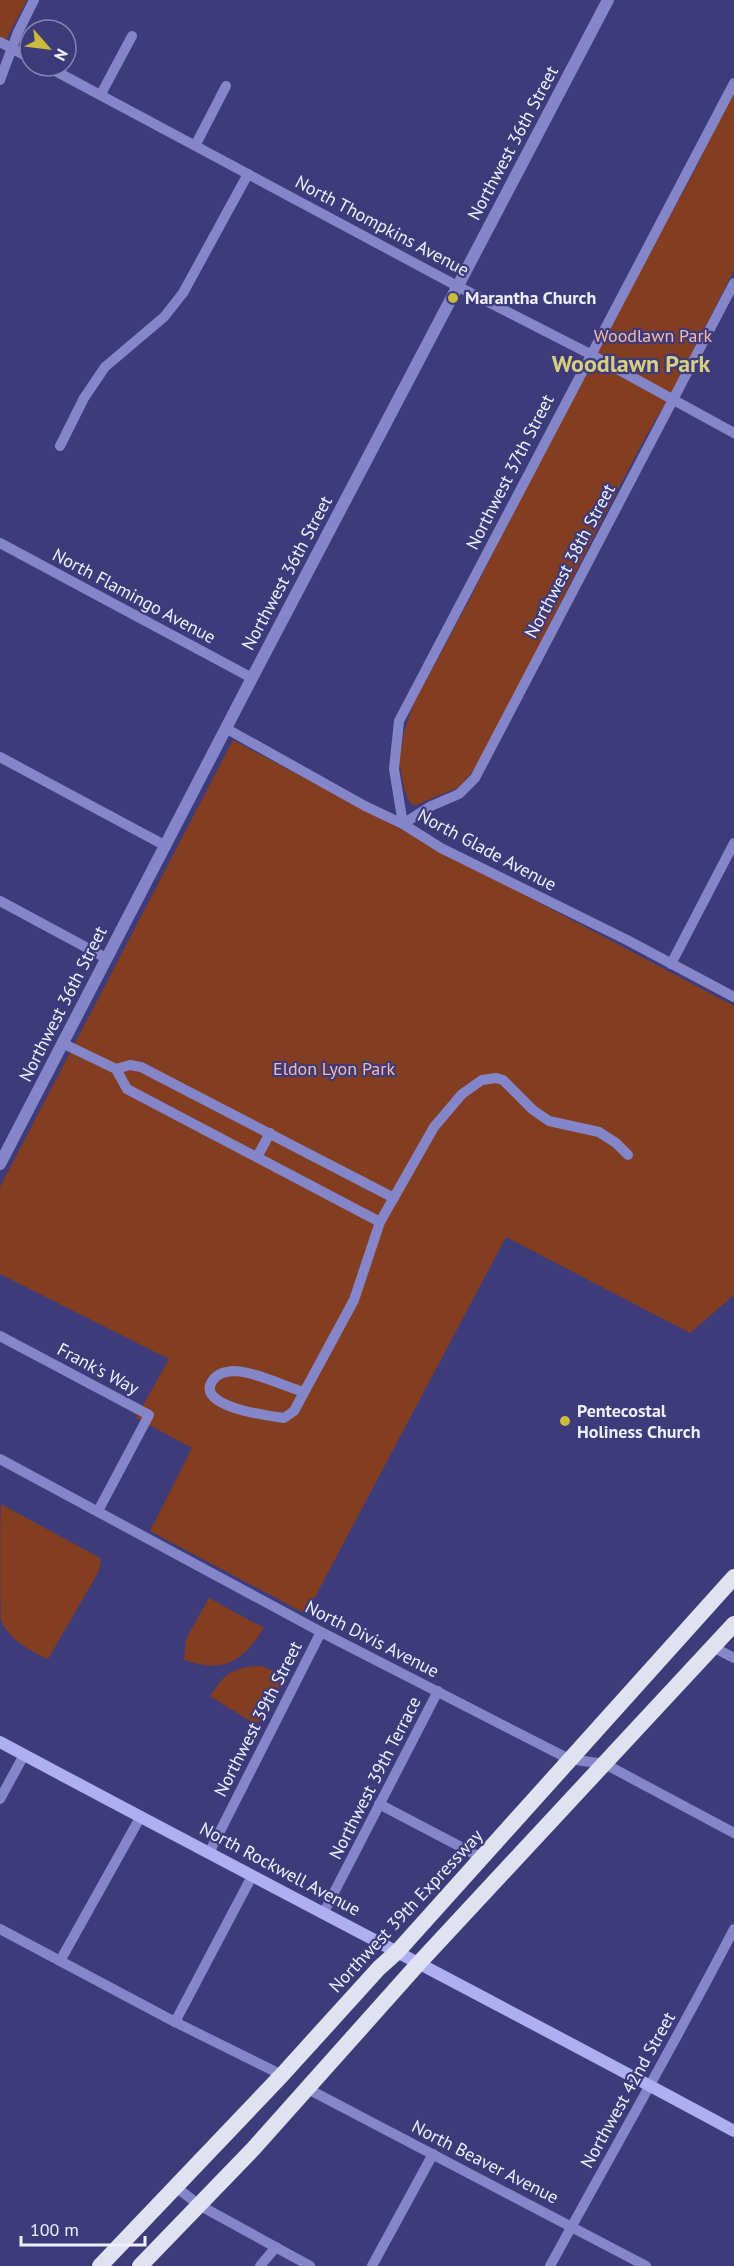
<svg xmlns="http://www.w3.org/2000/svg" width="734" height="2266" font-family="'PT Sans',sans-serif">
<rect width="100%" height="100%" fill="#3e3b7b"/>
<g fill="#833d20">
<path d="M 0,0 L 27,0 L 6,40 L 0,37 Z"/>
<path d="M 734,88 L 734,270 L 671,394 L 646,436 L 606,512 L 480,763 L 459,787 L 414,806 L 409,801 L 404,788 L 399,761 L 404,732 L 413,705 L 466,606 L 595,353 L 696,168 Z"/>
<path d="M 233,740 L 734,1006 L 734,1295 L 690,1333 L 506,1237 L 306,1614 L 150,1531 L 192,1448 L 136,1418 L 169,1359 L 0,1274 L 0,1187 Z"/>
<path d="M 1,1504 L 98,1557 L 101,1560 L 99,1571 L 48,1659 C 30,1651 10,1640 1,1621 C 0,1615 0,1513 1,1504 Z"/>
<path d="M 209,1598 L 264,1628 C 242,1662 225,1674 184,1660 L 186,1639 Z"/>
<path d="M 261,1666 L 286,1676 L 259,1722 L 253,1723 L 210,1696 C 225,1673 233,1667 261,1666 Z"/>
</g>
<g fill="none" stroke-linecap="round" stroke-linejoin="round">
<g stroke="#8586ca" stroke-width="10">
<path d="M 0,42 L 30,58"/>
<path d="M 46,66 L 459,287 L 590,354 L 734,433"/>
<path d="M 0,80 L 18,32 L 34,0"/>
<path d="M 734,83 L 399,721 L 394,769 L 403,824 L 431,806 L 459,794 L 475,778 L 734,283"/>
<path d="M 101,94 L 132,36"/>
<path d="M 196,144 L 226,86"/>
<path d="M 60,446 L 84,398 L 105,367 L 164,317 L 183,293 L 248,174"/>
<path d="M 0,543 L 252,678"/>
<path d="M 227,729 L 365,806 L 403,824 L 441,848 L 627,940 L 734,997"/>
<path d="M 0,757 L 166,846"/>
<path d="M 0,901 L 106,958"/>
<path d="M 671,964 L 734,843"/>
<path d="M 62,1043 L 116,1069 L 127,1089 L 380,1222"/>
<path d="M 116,1069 L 130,1065 L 141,1067 L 394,1198"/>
<path d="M 257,1157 L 270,1133"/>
<path d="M 0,1336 L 149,1415 L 98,1511"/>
<path d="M 304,1392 C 284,1386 253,1371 233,1371 C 225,1372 218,1373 213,1380 C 193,1407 271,1416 284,1418 L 294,1411 L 354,1300 L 380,1222 L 434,1127 L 462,1094 L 482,1080 L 496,1078 L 503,1080 L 533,1110 L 549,1121 L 599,1132 L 616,1143 L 628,1155"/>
<path d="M 0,1459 L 321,1632 L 569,1759 L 605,1764 L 734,1833"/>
<path d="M 713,1647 L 734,1658"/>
<path d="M 0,1799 L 24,1755"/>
<path d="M 379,1804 L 482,1858"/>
<path d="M 209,1853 L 321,1632"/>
<path d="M 324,1912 L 438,1691"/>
<path d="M 0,1929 L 175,2022 L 282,2075"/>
<path d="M 60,1961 L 141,1816"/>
<path d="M 175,2022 L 252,1876"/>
<path d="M 308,2089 L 646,2266"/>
<path d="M 176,2187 L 199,2205 L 310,2266"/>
<path d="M 260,2266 L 276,2247"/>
<path d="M 372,2266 L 433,2154"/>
<path d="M 550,2266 C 611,2154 675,2043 734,1929"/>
</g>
<path stroke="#8586ca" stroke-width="12" d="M 0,1164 L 252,678 L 608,0"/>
<path stroke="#adaff0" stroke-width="12" d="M 0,1742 C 244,1873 490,1999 734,2131"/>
<g stroke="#e1e2f0" stroke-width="16">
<path d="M 100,2266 L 282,2075 L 379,1968 L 398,1951 L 734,1577"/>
<path d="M 140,2266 L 254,2148 L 419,1963 L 734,1624"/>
</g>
</g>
<g fill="#c9ba3a" stroke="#3e3b7b" stroke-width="2">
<circle cx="453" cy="298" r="6"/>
<circle cx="565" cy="1421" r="6"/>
</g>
<g text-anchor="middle" stroke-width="4.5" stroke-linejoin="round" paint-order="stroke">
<g font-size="18" fill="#edeffe" stroke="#3e3b7b">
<text transform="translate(513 143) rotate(-62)" y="6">Northwest 36th Street</text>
<text transform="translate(382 226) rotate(28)" y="6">North Thompkins Avenue</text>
<text transform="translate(510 472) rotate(-63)" y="6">Northwest 37th Street</text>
<text transform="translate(570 561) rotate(-62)" y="6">Northwest 38th Street</text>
<text transform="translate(287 573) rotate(-62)" y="6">Northwest 36th Street</text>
<text transform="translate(134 596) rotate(28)" y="6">North Flamingo Avenue</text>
<text transform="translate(487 850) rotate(28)" y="6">North Glade Avenue</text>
<text transform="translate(63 1004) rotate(-63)" y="6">Northwest 36th Street</text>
<text transform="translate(98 1369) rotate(28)" y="6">Frank's Way</text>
<text transform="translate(372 1639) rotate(27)" y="6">North Divis Avenue</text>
<text transform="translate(258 1719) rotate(-63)" y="6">Northwest 39th Street</text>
<text transform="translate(375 1778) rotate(-63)" y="6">Northwest 39th Terrace</text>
<text transform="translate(280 1869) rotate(28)" y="6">North Rockwell Avenue</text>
<text transform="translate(406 1911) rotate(-47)" y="6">Northwest 39th Expressway</text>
<text transform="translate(628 2090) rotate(-61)" y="6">Northwest 42nd Street</text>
<text transform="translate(485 2162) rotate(27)" y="6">North Beaver Avenue</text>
</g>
<g font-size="18" font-weight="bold" fill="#edeffe" stroke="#3e3b7b" text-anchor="start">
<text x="465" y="304">Marantha Church</text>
<text x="577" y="1417">Pentecostal<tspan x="577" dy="21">Holiness Church</tspan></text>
</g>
<g font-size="18" fill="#f7baa2" stroke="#3e3b7b">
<text x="653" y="342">Woodlawn Park</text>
<text x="334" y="1075">Eldon Lyon Park</text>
</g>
<g font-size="24" font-weight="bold" fill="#d7ce80" stroke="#3e3b7b">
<text x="631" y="372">Woodlawn Park</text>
</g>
</g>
<g transform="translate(48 48) rotate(118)"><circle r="28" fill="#3e3b7b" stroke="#8483af" stroke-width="1.5"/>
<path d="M0-4.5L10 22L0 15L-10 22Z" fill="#c9ba3a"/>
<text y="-9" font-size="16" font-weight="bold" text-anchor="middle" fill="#edeffe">N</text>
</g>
<path d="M21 2236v9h124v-9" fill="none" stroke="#edeffe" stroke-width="3"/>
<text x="30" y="2236" font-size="18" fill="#edeffe" stroke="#3e3b7b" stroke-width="4.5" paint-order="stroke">100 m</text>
</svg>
